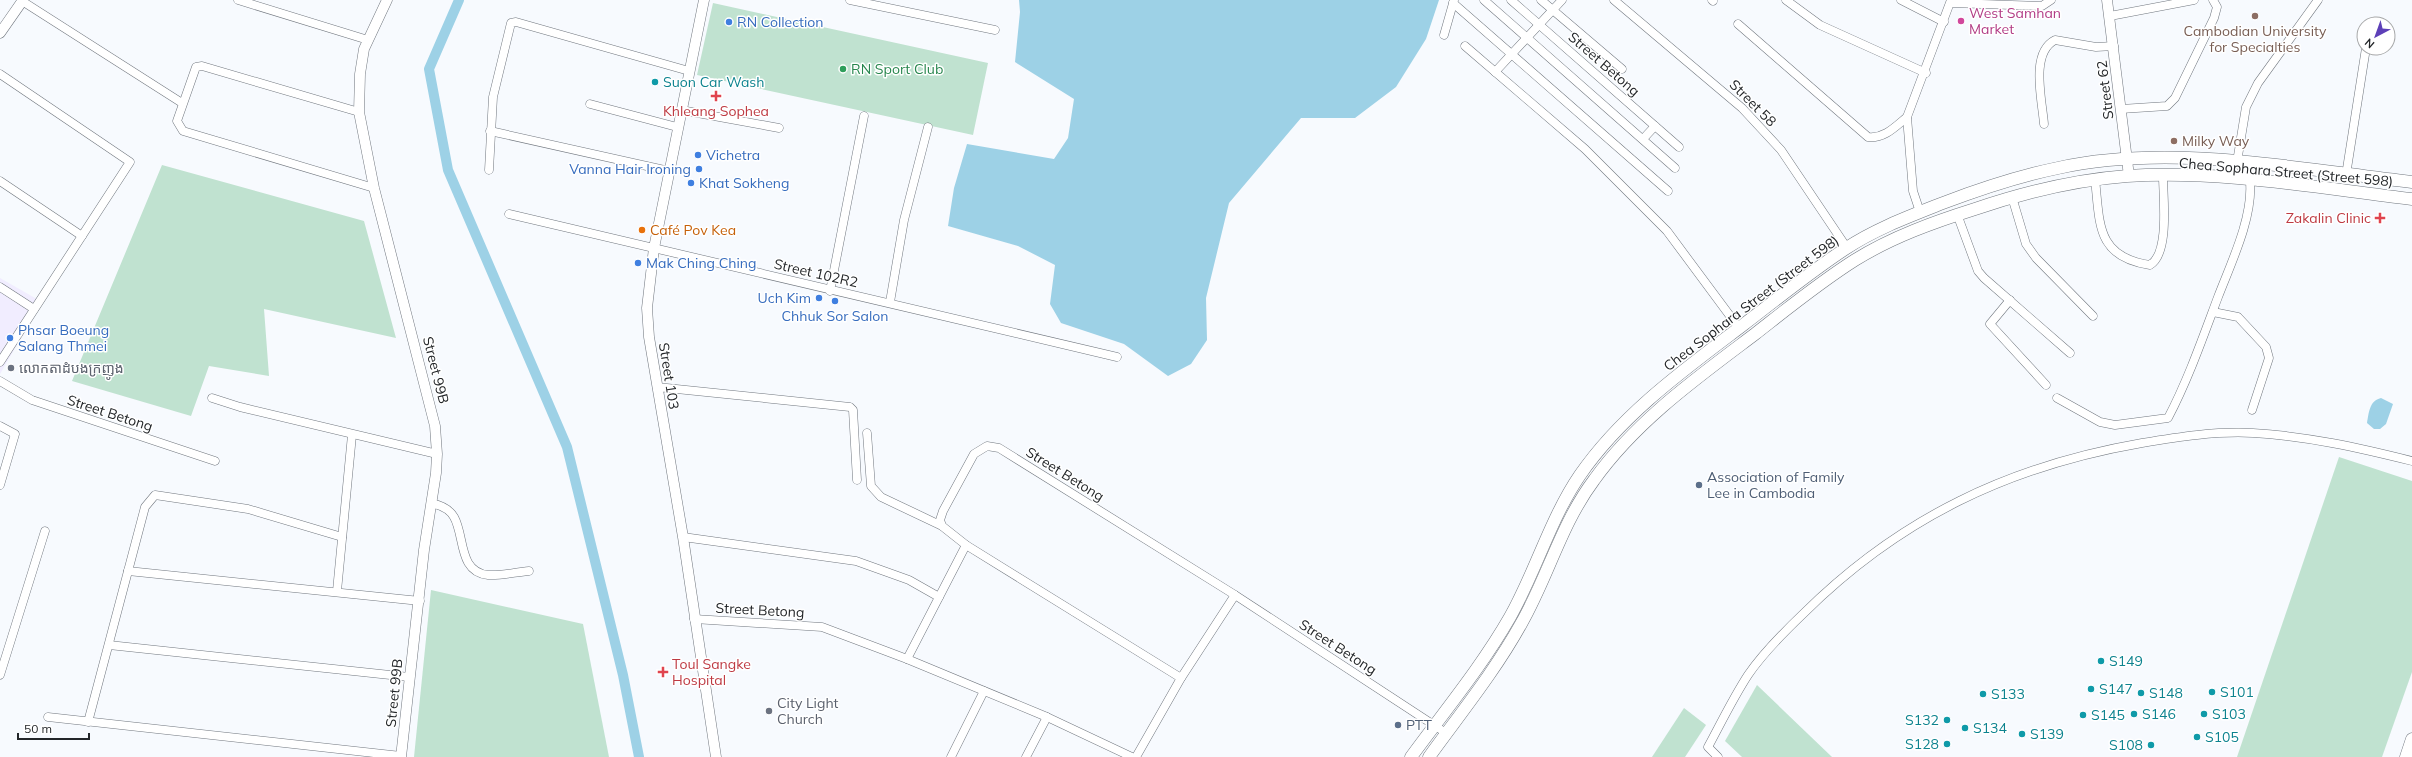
<svg xmlns="http://www.w3.org/2000/svg" width="2412" height="757" font-family="Mulish,'Noto Sans Khmer',sans-serif">
<rect width="100%" height="100%" fill="#f7fafe"/>
<path fill="#f1edff" d="M 0,278 L 42,302 L 0,374 Z"/>
<g fill="#c0e2d0">
<path d="M 713,3 L 988,63 L 973,135 L 697,75 Z"/>
<path d="M 162,165 L 364,221 L 396,338 L 264,309 L 269,376 L 209,366 L 191,416 L 72,381 Z"/>
<path d="M 2339,457 L 2412,481 L 2412,672 L 2382,757 L 2237,757 Z"/>
<path d="M 431,590 L 583,624 L 609,757 L 414,757 Z"/>
<path d="M 1757,685 L 1832,757 L 1742,757 L 1725,741 Z"/>
<path d="M 1684,708 L 1706,725 L 1685,757 L 1652,757 Z"/>
</g>
<g fill="#9dd1e6">
<path d="M 1019,0 L 1439,0 L 1426,39 L 1396,87 L 1355,118 L 1301,118 L 1229,203 L 1206,298 L 1207,340 L 1191,364 L 1168,376 L 1124,344 L 1061,323 L 1050,304 L 1055,265 L 1018,246 L 948,226 L 954,188 L 967,144 L 1054,159 L 1068,138 L 1074,99 L 1015,62 L 1020,12 Z"/>
<path d="M 2381,398 L 2393,404 L 2386,424 L 2380,429 L 2374,429 L 2367,423 C 2369,413 2369,401 2381,398 Z"/>
</g>
<g fill="none" stroke-linecap="round" stroke-linejoin="round">
<path stroke="#9dd1e6" stroke-width="10" d="M 459,0 L 429,69 L 448,170 L 567,447 L 623,675 L 639,757"/>
<g stroke="#71777f" stroke-width="9">
<g id="minor">
<path d="M 238,0 L 368,40"/>
<path d="M 850,0 L 995,30"/>
<path d="M 1484,0 L 1675,168"/>
<path d="M 1511,0 L 1679,147"/>
<path d="M 1541,0 L 1622,69"/>
<path d="M 1614,0 L 1742,108 L 1781,150 L 1847,248"/>
<path d="M 1712,0 L 1713,1"/>
<path d="M 1786,0 L 1820,25 L 1926,73"/>
<path d="M 1901,0 L 1944,22"/>
<path d="M 22,1 L 182,103"/>
<path d="M 1453,3 L 1668,191"/>
<path d="M 1951,3 L 2042,6 L 2051,0"/>
<path d="M 2110,16 L 2194,0"/>
<path d="M 1738,24 L 1868,137 C 1884,139 1895,127 1907,117"/>
<path d="M 1444,35 L 1454,0"/>
<path d="M 1465,46 L 1585,149 L 1667,231 L 1739,328"/>
<path d="M 1495,72 L 1562,0"/>
<path d="M 0,74 L 130,162 L 0,362"/>
<path d="M 590,104 L 677,127"/>
<path d="M 2121,109 L 2167,106 L 2175,98 L 2214,18 L 2217,7 L 2213,0"/>
<path d="M 681,110 L 779,128"/>
<path d="M 359,112 L 202,66 L 196,67 L 177,121 L 183,131 L 374,188"/>
<path d="M 2044,124 C 2042,99 2030,53 2055,40 L 2096,47 L 2114,46"/>
<path d="M 490,131 L 669,171"/>
<path d="M 1643,139 L 1655,126"/>
<path d="M 489,170 L 493,97 L 511,23 L 516,22 L 689,71"/>
<path d="M 2346,175 L 2366,48"/>
<path d="M 2095,179 C 2100,224 2096,257 2150,265 C 2170,253 2163,197 2163,176"/>
<path d="M 0,181 L 82,236"/>
<path d="M 2012,197 L 2026,244 L 2036,258 L 2093,316"/>
<path d="M 1920,212 L 1913,191 L 1907,117 L 1951,0"/>
<path d="M 509,214 L 1117,357"/>
<path d="M 1957,214 L 1978,271 L 1984,278 L 2070,353"/>
<path d="M 0,287 L 34,309"/>
<path d="M 830,291 L 864,116"/>
<path d="M 2010,300 L 1990,324 L 2046,385"/>
<path d="M 890,302 L 904,220 L 928,127"/>
<path d="M 2213,312 L 2238,317 L 2266,347 L 2269,358 L 2252,410"/>
<path d="M 0,381 L 32,400 L 215,461"/>
<path d="M 657,387 L 850,407 L 853,410 L 857,480"/>
<path d="M 212,398 L 240,407 L 437,454"/>
<path d="M 2057,398 L 2100,422 L 2115,425 L 2168,418 C 2188,380 2203,337 2218,297 C 2231,263 2253,218 2250,182 C 2250,176 2241,167 2237,162 L 2246,107 L 2258,83 L 2318,0"/>
<path d="M 0,426 L 15,434 L 0,485"/>
<path d="M 867,433 L 871,486 L 881,497 L 942,526"/>
<path d="M 431,503 C 440,505 449,508 454,517 C 465,536 458,572 488,575 C 501,576 516,572 529,571"/>
<path d="M 683,537 L 856,561 L 909,580 L 939,597"/>
<path d="M 128,571 L 420,601"/>
<path d="M 337,591 L 352,435"/>
<path d="M 694,619 L 822,627 L 907,659 L 1047,717 L 1132,757"/>
<path d="M 109,645 L 409,677"/>
<path d="M 907,659 L 966,545"/>
<path d="M 0,675 L 45,531"/>
<path d="M 1181,678 L 966,545 L 942,526 L 940,520 L 943,511 L 974,454 L 987,446 L 999,448 L 1235,595 L 1446,733"/>
<path d="M 48,717 L 401,756"/>
<path d="M 88,722 L 145,507 L 155,495 L 248,509 L 342,537"/>
<path d="M 951,757 L 984,691"/>
<path d="M 1026,757 L 1047,717"/>
<path d="M 1136,757 L 1181,678 L 1235,595"/>
<path d="M 1718,757 L 1708,747 C 1721,723 1733,698 1748,675 C 1763,653 1784,632 1804,613 C 1900,518 2009,466 2142,443 C 2178,437 2216,431 2253,433 C 2307,436 2360,448 2412,461"/>
</g>
</g>
<g stroke="#71777f" stroke-width="11">
<g id="tertiary">
<path d="M 387,0 L 364,49 L 360,74 L 359,112 L 374,188 L 435,426 L 437,454 L 436,473 L 424,550 L 401,757"/>
<path d="M 704,0 L 654,248 L 647,308 L 649,337 L 683,537 L 716,757"/>
<path d="M 2107,0 L 2129,176"/>
<path d="M 0,33 L 23,0"/>
</g>
</g>
<g stroke="#71777f" stroke-width="13">
<g id="secondary">
<path d="M 1411,757 C 1444,712 1482,666 1510,617 C 1536,571 1550,519 1580,475 C 1622,414 1685,369 1743,325 C 1777,299 1810,272 1845,249 C 1875,229 1910,216 1943,203 C 1980,189 2019,176 2058,168 C 2171,143 2298,169 2412,182"/>
<path d="M 1429,757 C 1460,714 1495,671 1521,624 C 1548,577 1561,524 1594,480 C 1636,421 1698,377 1755,334 C 1787,309 1820,282 1855,260 C 1892,237 1934,222 1975,209 C 2025,192 2074,180 2127,176 C 2221,170 2318,188 2412,199"/>
<path d="M 2406,757 L 2412,739"/>
</g>
</g>
<use href="#minor" stroke="#fff" stroke-width="8"/>
<use href="#tertiary" stroke="#fff" stroke-width="10"/>
<use href="#secondary" stroke="#fff" stroke-width="12"/>
</g>
<g fill="#8d6e63" stroke="#fff" stroke-width="1.5">
<circle cx="2255" cy="16" r="4"/>
<circle cx="2174" cy="141" r="4"/>
</g>
<circle fill="#d1479c" stroke="#fff" stroke-width="1.5" cx="1961" cy="21" r="4"/>
<g fill="#3f7fe0" stroke="#fff" stroke-width="1.5">
<circle cx="729" cy="22" r="4"/>
<circle cx="698" cy="155" r="4"/>
<circle cx="699" cy="169" r="4"/>
<circle cx="691" cy="183" r="4"/>
<circle cx="638" cy="263" r="4"/>
<circle cx="819" cy="298" r="4"/>
<circle cx="835" cy="301" r="4"/>
<circle cx="10" cy="338" r="4"/>
</g>
<circle fill="#2e9e5b" stroke="#fff" stroke-width="1.5" cx="843" cy="69" r="4"/>
<g fill="#0f9aa8" stroke="#fff" stroke-width="1.5">
<circle cx="655" cy="82" r="4"/>
<circle cx="2101" cy="661" r="4"/>
<circle cx="2091" cy="689" r="4"/>
<circle cx="2212" cy="692" r="4"/>
<circle cx="2141" cy="693" r="4"/>
<circle cx="1983" cy="694" r="4"/>
<circle cx="2134" cy="714" r="4"/>
<circle cx="2204" cy="714" r="4"/>
<circle cx="2083" cy="715" r="4"/>
<circle cx="1947" cy="720" r="4"/>
<circle cx="1965" cy="728" r="4"/>
<circle cx="2022" cy="734" r="4"/>
<circle cx="2197" cy="737" r="4"/>
<circle cx="1947" cy="744" r="4"/>
<circle cx="2151" cy="745" r="4"/>
</g>
<g fill="#e0444e" stroke="#fff" stroke-width="1.5">
<path d="M714 90h4v4h4v4h-4v4h-4v-4h-4v-4h4z"/>
<path d="M2378 212h4v4h4v4h-4v4h-4v-4h-4v-4h4z"/>
<path d="M661 666h4v4h4v4h-4v4h-4v-4h-4v-4h4z"/>
</g>
<circle fill="#e8710a" stroke="#fff" stroke-width="1.5" cx="642" cy="230" r="4"/>
<g fill="#6b7280" stroke="#fff" stroke-width="1.5">
<circle cx="11" cy="368" r="4"/>
<circle cx="769" cy="711" r="4"/>
</g>
<g fill="#5c6f8a" stroke="#fff" stroke-width="1.5">
<circle cx="1699" cy="485" r="4"/>
<circle cx="1398" cy="725" r="4"/>
</g>
<g text-anchor="middle" stroke-width="3" stroke-linejoin="round" paint-order="stroke">
<g font-size="14" fill="#b23c85" stroke="#fff" text-anchor="start">
<text x="1969" y="18">West Samhan<tspan x="1969" dy="16">Market</tspan></text>
</g>
<g font-size="14" fill="#366cbe" stroke="#fff" text-anchor="start">
<text x="737" y="27">RN Collection</text>
<text x="706" y="160">Vichetra</text>
<text x="691" y="174" text-anchor="end">Vanna Hair Ironing</text>
<text x="699" y="188">Khat Sokheng</text>
<text x="646" y="268">Mak Ching Ching</text>
<text x="811" y="303" text-anchor="end">Uch Kim</text>
<text x="835" y="321" text-anchor="middle">Chhuk Sor Salon</text>
<text x="18" y="335">Phsar Boeung<tspan x="18" dy="16">Salang Thmei</tspan></text>
</g>
<g font-size="14" fill="#785e54" stroke="#fff">
<text x="2255" y="36">Cambodian University<tspan x="2255" dy="16">for Specialties</tspan></text>
<text x="2182" y="146" text-anchor="start">Milky Way</text>
</g>
<g font-size="14" fill="#232629" stroke="#fff">
<text transform="translate(1604 64) rotate(41)" y="5">Street Betong</text>
<text transform="translate(2105 90) rotate(-97)" y="5">Street 62</text>
<text transform="translate(1753 103) rotate(45)" y="5">Street 58</text>
<text transform="translate(2286 172) rotate(5)" y="5">Chea Sophara Street (Street 598)</text>
<text transform="translate(816 273) rotate(13)" y="5">Street 102R2</text>
<text transform="translate(1751 303) rotate(-37)" y="5">Chea Sophara Street (Street 598)</text>
<text transform="translate(436 370) rotate(76)" y="5">Street 99B</text>
<text transform="translate(669 376) rotate(81)" y="5">Street 103</text>
<text transform="translate(110 413) rotate(18)" y="5">Street Betong</text>
<text transform="translate(1065 474) rotate(32)" y="5">Street Betong</text>
<text transform="translate(760 610) rotate(3)" y="5">Street Betong</text>
<text transform="translate(1338 647) rotate(33)" y="5">Street Betong</text>
<text transform="translate(394 693) rotate(-84)" y="5">Street 99B</text>
</g>
<g font-size="14" fill="#27864d" stroke="#fff" text-anchor="start">
<text x="851" y="74">RN Sport Club</text>
</g>
<g font-size="14" fill="#0d838f" stroke="#fff" text-anchor="start">
<text x="663" y="87">Suon Car Wash</text>
<text x="2109" y="666">S149</text>
<text x="2099" y="694">S147</text>
<text x="2220" y="697">S101</text>
<text x="2149" y="698">S148</text>
<text x="1991" y="699">S133</text>
<text x="2142" y="719">S146</text>
<text x="2212" y="719">S103</text>
<text x="2091" y="720">S145</text>
<text x="1939" y="725" text-anchor="end">S132</text>
<text x="1973" y="733">S134</text>
<text x="2030" y="739">S139</text>
<text x="2205" y="742">S105</text>
<text x="1939" y="749" text-anchor="end">S128</text>
<text x="2143" y="750" text-anchor="end">S108</text>
</g>
<g font-size="14" fill="#be3a42" stroke="#fff">
<text x="716" y="116">Khleang Sophea</text>
<text x="2371" y="223" text-anchor="end">Zakalin Clinic</text>
<text x="672" y="669" text-anchor="start">Toul Sangke<tspan x="672" dy="16">Hospital</tspan></text>
</g>
<g font-size="14" fill="#c56008" stroke="#fff" text-anchor="start">
<text x="650" y="235">Café Pov Kea</text>
</g>
<g font-size="14" fill="#5b616d" stroke="#fff" text-anchor="start">
<text x="19" y="373">លោកតាដំបងក្រញូង</text>
<text x="777" y="708">City Light<tspan x="777" dy="16">Church</tspan></text>
</g>
<g font-size="14" fill="#4e5e75" stroke="#fff" text-anchor="start">
<text x="1707" y="482">Association of Family<tspan x="1707" dy="16">Lee in Cambodia</tspan></text>
<text x="1406" y="730">PTT</text>
</g>
</g>
<g transform="translate(2376 36) rotate(221)"><circle r="19" fill="#ffffff" stroke="#a7a8a9"/>
<path d="M0-3L7 15L0 10L-7 15Z" fill="#5d40b8"/>
<text y="-6" font-size="11" font-weight="bold" text-anchor="middle" fill="#232629">N</text>
</g>
<path d="M18 733v6h71v-6" fill="none" stroke="#232629" stroke-width="2"/>
<text x="24" y="733" font-size="12" fill="#232629" stroke="#ffffff" stroke-width="3" paint-order="stroke">50 m</text>
</svg>
